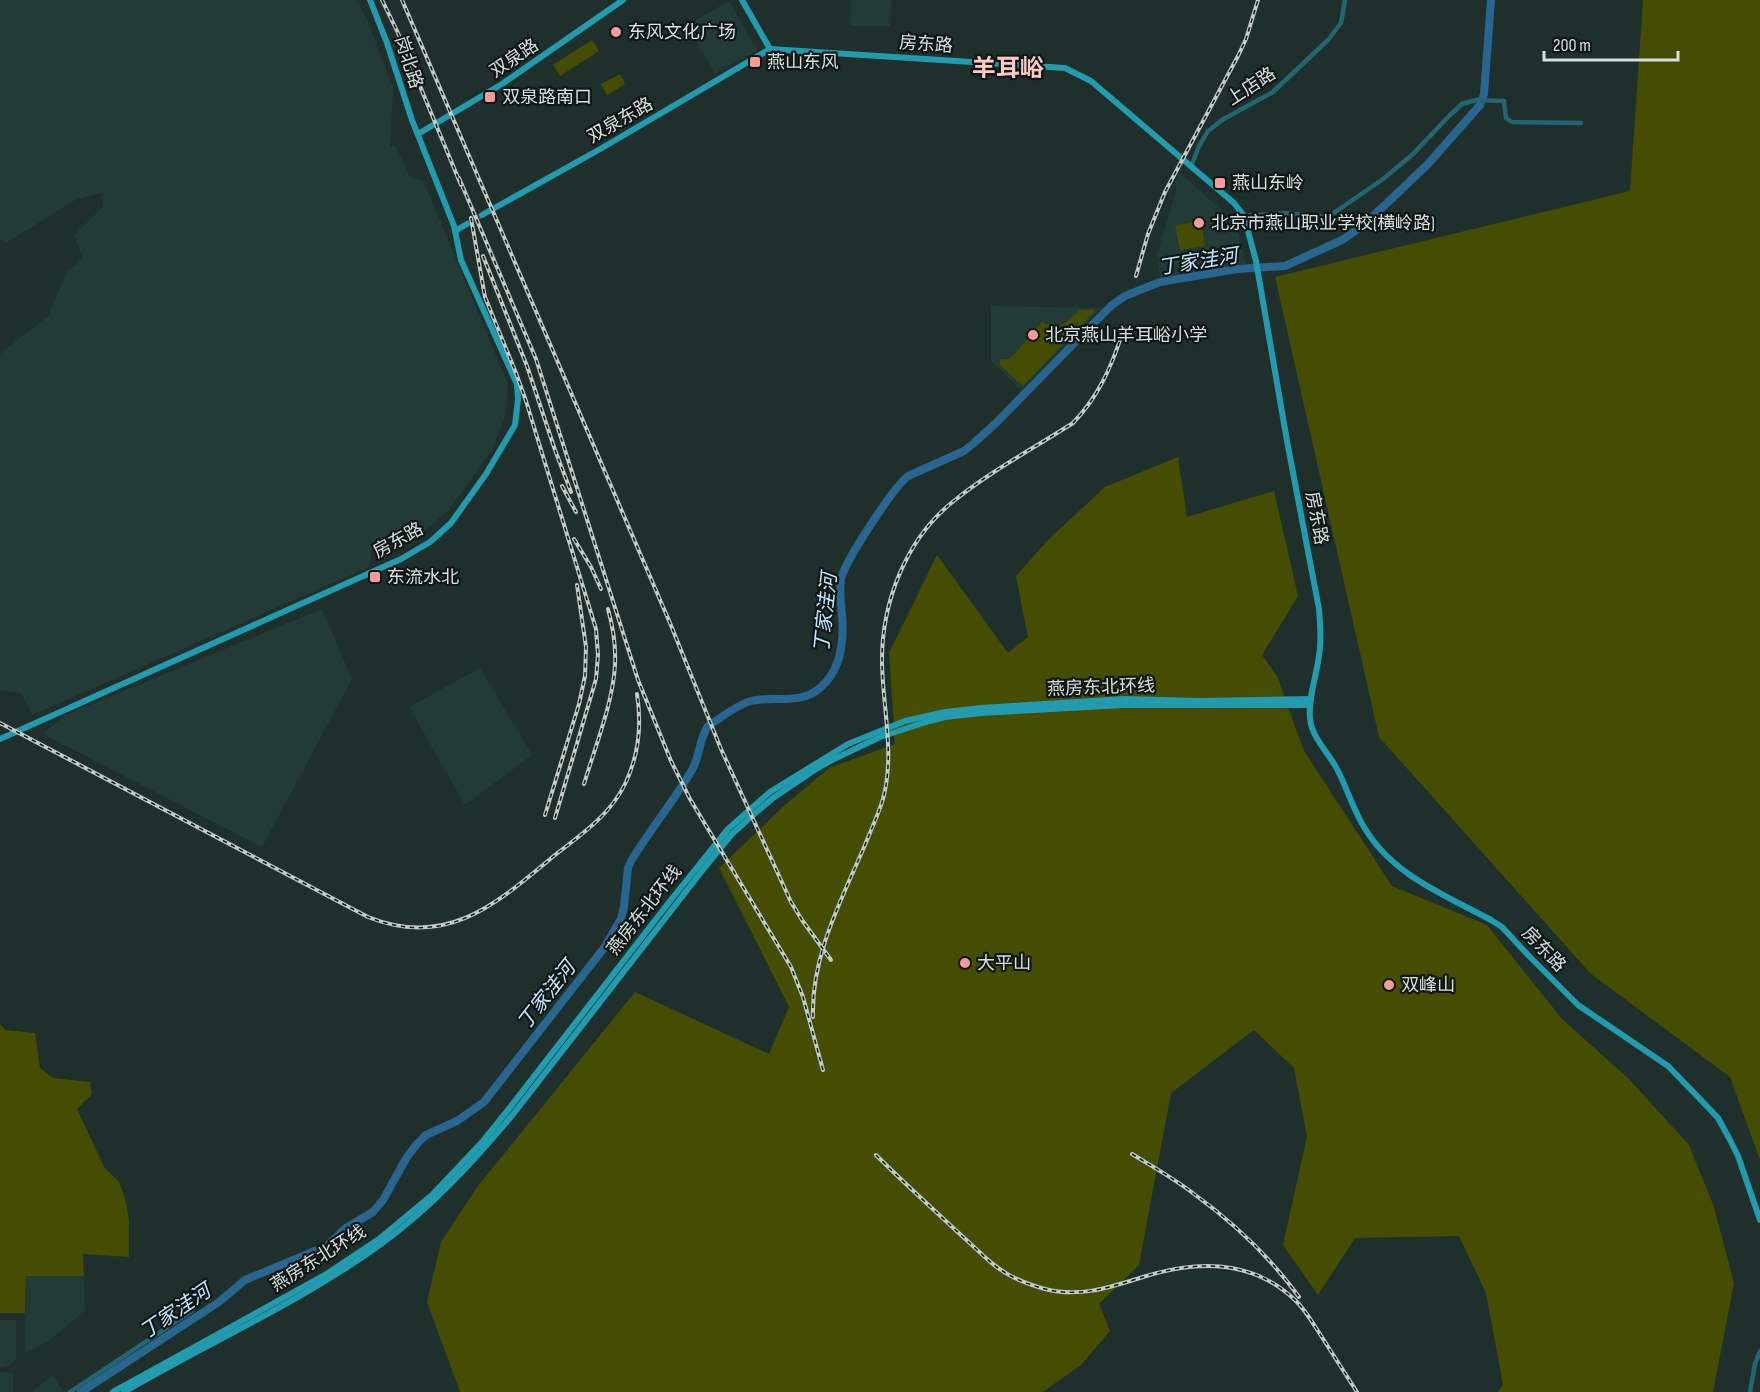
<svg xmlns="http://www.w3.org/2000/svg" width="1760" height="1392" font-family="'Sofia Sans Condensed','Noto Sans SC',sans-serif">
<rect width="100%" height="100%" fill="#1f302c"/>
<g fill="#223b36">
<path d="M 0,0 L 356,0 L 367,19 L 393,89 L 390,146 L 396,146 L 410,178 L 423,180 L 508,384 L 506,414 L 492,450 L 449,510 L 416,538 L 403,533 L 372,549 L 369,567 L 32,715 L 21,693 L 0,690 L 0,354 L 48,316 L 67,272 L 83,259 L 74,235 L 104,206 L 101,193 L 75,200 L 6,243 L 0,239 Z"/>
<path d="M 850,0 L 891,0 L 890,26 L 851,26 Z"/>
<path d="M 729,1 L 757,50 L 715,74 L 687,25 Z"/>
<path d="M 1180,173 L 1227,215 L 1237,231 L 1246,264 L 1160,278 L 1157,254 L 1176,192 L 1175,182 Z"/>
<path d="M 991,306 L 1101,308 L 1021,390 L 991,361 Z"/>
<path d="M 322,609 L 352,679 L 262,847 L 43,734 L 63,716 Z"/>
<path d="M 480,668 L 532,755 L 465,805 L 409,707 Z"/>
<path d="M 26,1276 L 84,1276 L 85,1310 L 49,1341 L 25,1353 Z"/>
<path d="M 0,1320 L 16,1320 L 16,1359 L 10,1365 L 0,1367 Z"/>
<path d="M 0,1372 L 13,1373 L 13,1392 L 0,1392 Z"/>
<path d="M 53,1375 L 64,1392 L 32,1392 Z"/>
</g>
<g fill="#454d02">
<path d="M 1643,0 L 1760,0 L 1760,1160 L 1730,1077 L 1591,974 L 1379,737 L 1275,277 L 1630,191 Z"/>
<path d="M 592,40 L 599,51 L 560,76 L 553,65 Z"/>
<path d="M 620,74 L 625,84 L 607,95 L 601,84 Z"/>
<path d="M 1201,221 L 1205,246 L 1180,250 L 1175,225 Z"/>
<path d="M 1079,310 L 1096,310 L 1023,386 L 1000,365 L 1000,359 L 1010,359 L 1043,321 L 1044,324 L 1055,324 L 1059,326 L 1067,322 Z"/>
<path d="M 1178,457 L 1187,517 L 1274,491 L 1298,596 L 1262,655 L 1277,676 L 1304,751 L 1392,886 L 1487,925 L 1562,1019 L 1629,1079 L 1689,1145 L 1714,1207 L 1734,1283 L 1713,1392 L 1498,1392 L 1503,1385 L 1486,1293 L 1459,1236 L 1355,1238 L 1318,1295 L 1283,1245 L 1307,1137 L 1294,1068 L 1254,1030 L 1171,1093 L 1139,1265 L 1099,1304 L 1110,1331 L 1081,1365 L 1043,1392 L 460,1392 L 427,1302 L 441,1242 L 478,1186 L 635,992 L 769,1054 L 789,1007 L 719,868 L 785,805 L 829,768 L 895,744 L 889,653 L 937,555 L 1008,653 L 1028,637 L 1016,576 L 1048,540 L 1105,487 Z"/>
<path d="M 0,1024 L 5,1030 L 35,1033 L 40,1068 L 53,1078 L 90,1082 L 92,1094 L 77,1109 L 104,1167 L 119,1182 L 125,1198 L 129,1220 L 129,1257 L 83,1254 L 84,1276 L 26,1276 L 25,1313 L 0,1313 Z"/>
</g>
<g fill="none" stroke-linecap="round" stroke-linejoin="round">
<path stroke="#28668f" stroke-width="8" d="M 81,1392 L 219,1302 L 245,1280 L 327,1246 L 346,1228 L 373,1212 L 383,1200 L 407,1157 L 417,1144 L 426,1135 L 457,1121 L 484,1102 L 604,948 L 621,919 L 624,907 L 628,868 L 631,861 C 650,830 673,802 692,770 C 700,756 699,739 708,726 C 721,718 736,705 751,701 C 774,695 801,706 821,687 C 841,670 844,640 842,615 C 841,603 839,591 841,579 C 845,561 893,488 908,476 L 964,451 L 974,443 L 997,422 L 1090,327 L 1112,305 L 1125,296 L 1160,282 L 1237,269 L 1285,266 L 1342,240 L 1364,225 L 1428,164 L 1480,105 L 1484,94 L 1491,0"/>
<path stroke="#3a4a47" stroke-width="6" stroke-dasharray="6 3" stroke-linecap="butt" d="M 467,224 L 482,215"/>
<g stroke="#236671" stroke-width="4.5">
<path d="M 1191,167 L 1199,146 L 1208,131 L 1222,120 L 1273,92 L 1328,40 L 1341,23 L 1345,0"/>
<path d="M 1244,216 L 1284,213 L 1328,217 L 1383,179 L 1413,154 L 1449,116 L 1462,104 L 1476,100 L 1504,101 L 1506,118 L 1512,122 L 1581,123"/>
<path d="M 70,1392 L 192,1311"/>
<path d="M 1750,1392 L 1755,1364 L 1760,1351"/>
</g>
<g stroke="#219bad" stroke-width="6">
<path d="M 742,0 L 770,49"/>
<path d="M 770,49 L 1065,68 L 1091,81 L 1234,203 L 1244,216 L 1256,261 L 1287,441 L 1319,609 C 1320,624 1322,639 1319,655 C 1317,675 1308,697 1310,718 C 1311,737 1329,753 1337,769 C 1347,788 1353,809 1364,827 C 1392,875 1445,895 1491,920 L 1502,927 L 1529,956 L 1578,1005 L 1668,1066 L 1700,1099 L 1718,1118 L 1729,1138 L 1738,1156 L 1760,1220"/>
<path d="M 418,134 L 502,84 L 623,0"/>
<path d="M 482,215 L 602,148 L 770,49"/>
<path d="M 455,231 L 467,224"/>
<path d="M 0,739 L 401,559 L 430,542 L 451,523 L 486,474 L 515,425 L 518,399 L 517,384 L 461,260 L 454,226 L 412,120 L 387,43 L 370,0"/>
<path d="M 113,1392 L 325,1275 L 379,1239 L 432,1195 L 483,1141 L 508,1110 L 670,901 L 728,829 L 770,792 L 848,744 L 905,721 L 945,712 L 981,708 L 1125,699 L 1200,701 L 1311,699"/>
<path d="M 124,1392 C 209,1342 301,1302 381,1244 C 432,1207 474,1161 514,1113 L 705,867 L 732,834 L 753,815 L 773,798 L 816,769 L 834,759 L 880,737 L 926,722 L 945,717 L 981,713 L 1123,705 L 1310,705"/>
</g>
<g stroke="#c1ccc9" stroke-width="4">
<g id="rail">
<path d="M 382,0 L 398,33 L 461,185"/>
<path d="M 402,0 L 670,623 L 721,749 L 791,902 L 802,920 L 831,960"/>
<path d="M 459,178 L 536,359 L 638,680 L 671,761 L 690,799 L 791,967 L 803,997 L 823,1070"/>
<path d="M 471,218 L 485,297 L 516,373 L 526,401 L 596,629 L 598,655 L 596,679 L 555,818"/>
<path d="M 483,256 L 527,366 L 555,450 L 571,492"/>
<path d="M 1136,276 L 1148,234 L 1165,192 L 1238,56 L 1246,39 L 1258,0"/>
<path d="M 562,486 L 576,512"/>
<path d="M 574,539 L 591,567 L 601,589"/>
<path d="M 0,723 L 368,917 C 448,949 497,903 555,855 C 582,834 610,815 625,784 C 639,755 642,726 637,694"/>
<path d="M 584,784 C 595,747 613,703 615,665 C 616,647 613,627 608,609"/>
<path d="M 545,815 L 579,704 L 585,676 L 586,647 L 577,585"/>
<path d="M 813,1017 C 811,956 841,901 865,845 C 871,830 878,815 883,799 C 895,754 883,709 882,664 C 881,603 906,538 955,500 C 991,471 1034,448 1073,423 C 1098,397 1111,368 1122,334"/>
<path d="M 1132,1154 C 1153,1167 1175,1179 1194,1194 C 1234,1223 1270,1257 1299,1297"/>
<path d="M 876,1155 C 904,1183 933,1209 962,1236 C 978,1250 993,1267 1011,1276 C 1022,1282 1034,1286 1045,1289 C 1080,1298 1111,1287 1143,1277 C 1197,1260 1253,1259 1296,1301 C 1305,1310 1311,1320 1318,1331 C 1331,1351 1344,1372 1357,1392"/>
</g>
</g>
<use href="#rail" stroke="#0f1615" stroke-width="1.5" stroke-dasharray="4.5" stroke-linecap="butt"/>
</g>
<g fill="#f59b98" stroke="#0f1615" stroke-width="2">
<circle cx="616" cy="32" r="6"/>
<rect x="749" y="56" width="12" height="12" rx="3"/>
<rect x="484" y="91" width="12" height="12" rx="3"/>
<rect x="1214" y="177" width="12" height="12" rx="3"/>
<circle cx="1199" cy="223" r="6"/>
<circle cx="1033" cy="335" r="6"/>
<rect x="369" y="571" width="12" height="12" rx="3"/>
<circle cx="965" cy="963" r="6"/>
<circle cx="1389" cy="985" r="6"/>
</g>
<g text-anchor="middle" stroke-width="4.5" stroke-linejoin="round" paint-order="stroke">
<g font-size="18" fill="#d6e0dd" stroke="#0f1615" text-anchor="start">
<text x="628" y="38">东风文化广场</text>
<text x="767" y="68">燕山东风</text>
<text x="502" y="103">双泉路南口</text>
<text x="1232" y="189">燕山东岭</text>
<text x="1211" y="229">北京市燕山职业学校(横岭路)</text>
<text x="1045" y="341">北京燕山羊耳峪小学</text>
<text x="387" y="583">东流水北</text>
<text x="977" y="969">大平山</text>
<text x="1401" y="991">双峰山</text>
</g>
<g font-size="18" fill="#d6e0dd" stroke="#0f1615">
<text transform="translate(926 44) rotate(4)" y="6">房东路</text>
<text transform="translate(514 58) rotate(-34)" y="6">双泉路</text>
<text transform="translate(409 62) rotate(72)" y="6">岗北路</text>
<text transform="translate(1251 86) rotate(-33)" y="6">上店路</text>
<text transform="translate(620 120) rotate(-30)" y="6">双泉东路</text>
<text transform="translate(1317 518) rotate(79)" y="6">房东路</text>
<text transform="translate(398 540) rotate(-29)" y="6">房东路</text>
<text transform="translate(1101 687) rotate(-2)" y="6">燕房东北环线</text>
<text transform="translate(644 910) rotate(-52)" y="6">燕房东北环线</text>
<text transform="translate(1544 949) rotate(46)" y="6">房东路</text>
<text transform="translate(318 1258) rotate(-32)" y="6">燕房东北环线</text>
</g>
<g font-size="20" font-style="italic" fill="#c5e6ff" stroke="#0f1615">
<text transform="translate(1198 261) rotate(-9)" y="7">丁家洼河</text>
<text transform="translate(825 613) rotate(-84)" y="7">丁家洼河</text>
<text transform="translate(546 995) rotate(-52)" y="7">丁家洼河</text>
<text transform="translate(175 1311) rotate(-34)" y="7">丁家洼河</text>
</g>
<g font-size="24" font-weight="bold" fill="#fdc9c6" stroke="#0f1615">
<text x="1008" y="76">羊耳峪</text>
</g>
</g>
<path d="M1544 51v9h134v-9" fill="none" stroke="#d6e0dd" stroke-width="3"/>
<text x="1553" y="51" font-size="18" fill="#d6e0dd" stroke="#0f1615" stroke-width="4.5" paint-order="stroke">200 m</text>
</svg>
